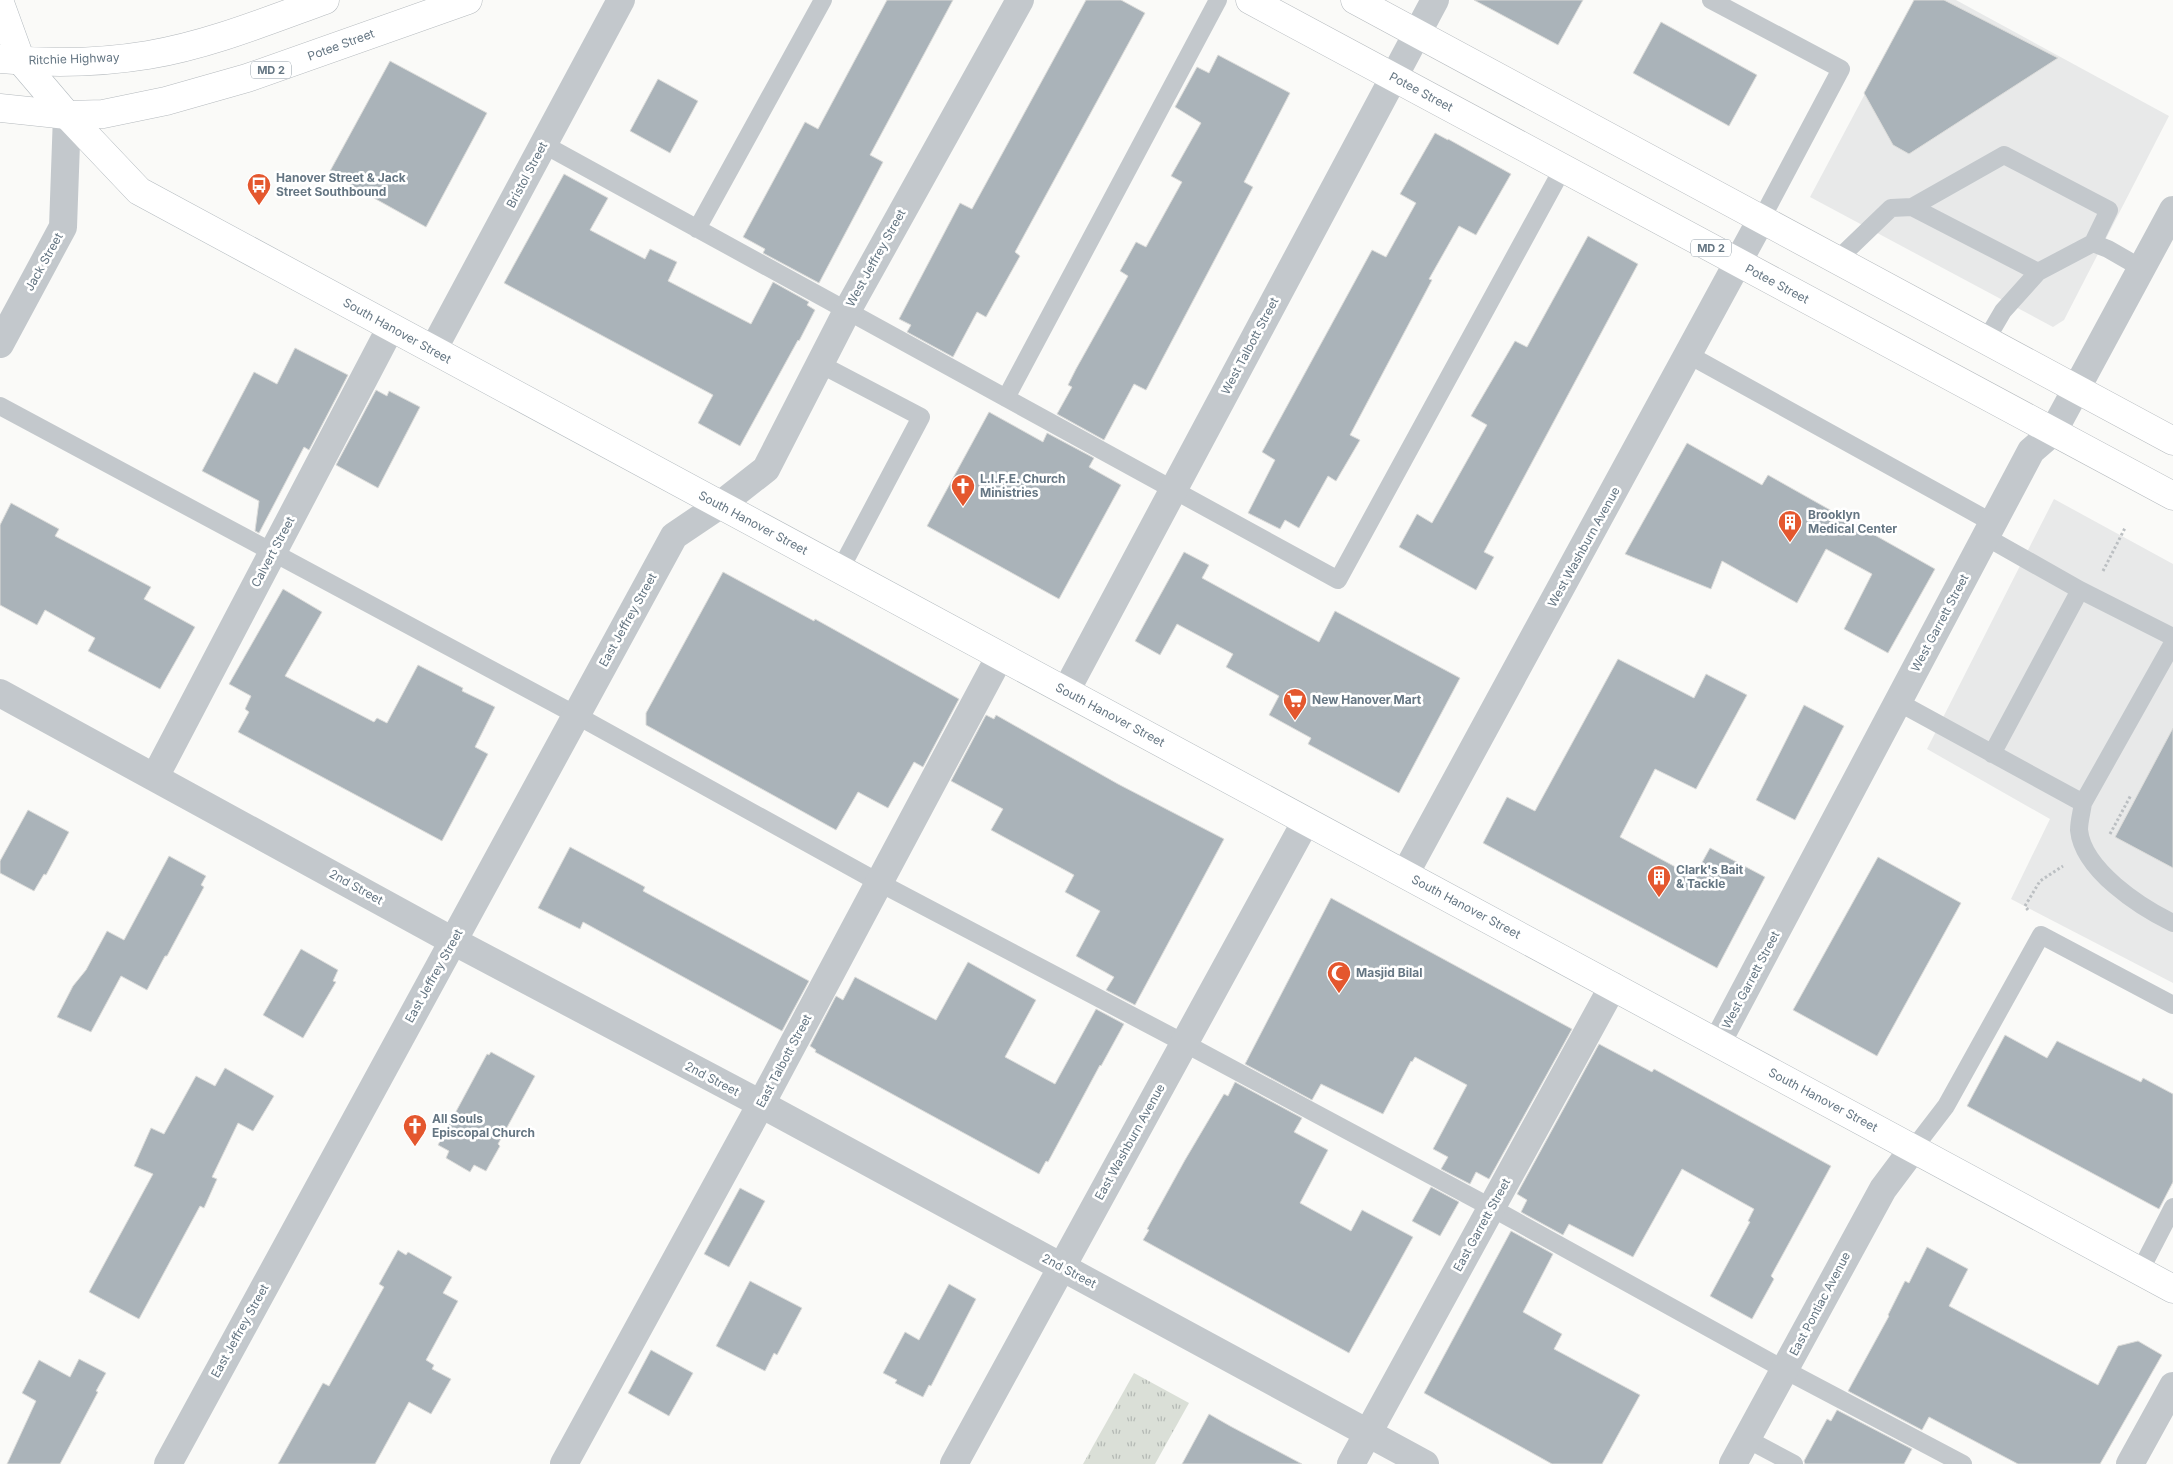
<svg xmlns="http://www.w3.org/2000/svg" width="2173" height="1464" font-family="Inter,sans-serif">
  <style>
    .built { fill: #e8e9e9 }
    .grass { fill: url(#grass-tufts) }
    .building { fill: #aab3b9; stroke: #dcdcda }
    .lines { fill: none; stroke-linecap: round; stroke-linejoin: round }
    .secondary-casing { stroke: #b3babf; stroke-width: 29 }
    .primary-casing { stroke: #b5babe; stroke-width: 29 }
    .path { stroke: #bbbfc2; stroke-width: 3; stroke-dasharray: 2.5 2.5; stroke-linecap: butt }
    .service { stroke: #c3c8cc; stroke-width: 18 }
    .minor { stroke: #c3c8cc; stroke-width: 28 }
    .secondary { stroke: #fff; stroke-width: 28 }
    .primary { stroke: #fff; stroke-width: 28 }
    .labels { text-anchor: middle; stroke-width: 5; stroke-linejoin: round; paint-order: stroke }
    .shield { fill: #fff; stroke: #939fa8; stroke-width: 1 }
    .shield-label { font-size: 11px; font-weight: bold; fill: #657683 }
    .street-label { font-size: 12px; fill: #657683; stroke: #fff }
    .poi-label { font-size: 12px; font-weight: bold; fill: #657683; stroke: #fff; text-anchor: start }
  </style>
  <defs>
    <pattern id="grass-tufts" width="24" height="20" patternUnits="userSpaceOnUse" patternTransform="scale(1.25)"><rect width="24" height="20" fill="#dadfd7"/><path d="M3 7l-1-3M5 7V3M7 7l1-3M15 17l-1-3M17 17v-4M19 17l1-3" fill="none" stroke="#b4b9b4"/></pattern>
  </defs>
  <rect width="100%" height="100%" fill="#fafaf8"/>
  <path class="built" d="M1915 0H1956L2169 116 2064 320 2053 327 1810 197Z
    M2054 499 2173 564V983L2011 899 2050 819 1927 749Z"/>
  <path class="grass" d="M1134 1373 1189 1403 1155 1464H1083Z"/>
  <path class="building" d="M887 0H953L870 155 883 162 819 283 763 253 765 249 743 237 805 122 818 129Z
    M1086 0H1121L1145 13 1015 252 1020 256 986 317 977 312 953 357 907 332 911 325 899 319 960 203 972 209Z
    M1474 0H1583L1558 45Z
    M1914 0H1944L2058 58 1909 154 1893 145 1864 93Z
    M1661 22 1757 75 1729 126 1633 73Z
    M1218 55 1290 93 1244 182 1253 187 1146 390 1134 384 1104 440 1057 414 1072 387 1068 385 1076 369 1128 276 1120 271 1136 242 1146 247 1182 182 1171 176 1201 123 1175 107 1197 67 1209 73Z
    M390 61 487 113 426 227 329 173Z
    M658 79 698 101 670 153 630 131Z
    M1435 133 1448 140V139L1511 174 1476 235 1459 226 1429 279 1432 280 1350 435 1360 440 1336 481 1328 476 1299 528 1285 520 1280 529 1248 513 1275 460 1262 452 1372 250 1386 257 1416 203 1400 194Z
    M564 174 608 198 590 230 645 259 650 249 677 262 668 281 751 324 773 282 809 302 807 305 815 310 799 341 798 340 740 446 698 423 713 395 504 283Z
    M1588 236 1638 264 1484 552 1494 557 1476 590 1399 547 1417 514 1432 523 1487 425 1471 416 1515 341 1527 347Z
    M295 348 348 375 309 450 304 447 259 533 255 531 259 501 202 471 254 372 277 384Z
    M376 390 387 396 389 391 420 407 378 488 336 465Z
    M989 412 1043 442 1047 433 1094 458 1089 467 1121 485 1059 599 927 526Z
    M1687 443 1762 485 1768 475 1935 569 1888 653 1844 629 1872 574 1826 549 1797 603 1722 561 1711 589 1625 554Z
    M11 503 59 529 55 536 151 587 144 599 195 627 160 689 88 651 95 638 45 610 37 625 0 605V525Z
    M1184 552 1209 565 1202 578 1319 642 1335 611 1460 678 1399 793 1308 744 1311 738 1269 715 1279 696 1226 667 1233 654 1177 624 1160 655 1135 641Z
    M723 572 814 621 815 619 959 699 923 767 914 762 888 808 858 792 836 830 646 725V713Z
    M283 589 322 612 285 676 374 722 377 718 387 723 418 665 463 688 462 691 495 707 475 747 488 754 442 841 238 732 249 712 245 709 251 696 229 684Z
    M1618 659 1694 698 1706 674 1747 695 1696 789 1655 769 1620 837 1694 877 1710 848 1765 877 1717 968 1483 843 1507 797 1535 811Z
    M1804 705 1844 726 1795 820 1756 800Z
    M986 715 994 719 996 715 1118 784 1224 839 1135 1005 1106 990 1114 977 1076 956 1100 911 1065 892 1074 875 991 830 1003 809 951 781Z
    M2173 728V868L2115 837Z
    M28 810 69 832 46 875 44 874 34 891 0 873V861Z
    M570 847 645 887 643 891 809 981 782 1031 583 922 580 929 538 908Z
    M169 856 206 876 201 885 204 887 167 956H165L147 990 121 976 91 1032 57 1017 73 986 86 970 107 931 124 940Z
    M1878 857 1961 903 1877 1056 1793 1010Z
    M1331 898 1572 1029 1489 1179 1476 1172 1470 1184 1441 1169 1448 1157 1433 1149 1467 1085 1415 1057 1412 1062 1411 1061 1383 1114 1321 1084 1312 1100 1245 1064Z
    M301 949 338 970 333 981 336 982 303 1038 263 1015Z
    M968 962 1036 1000 1005 1057 1055 1084 1096 1009 1124 1024 1101 1066 1100 1065 1048 1162 1046 1161 1039 1174 815 1052 816 1050 810 1046 836 996 843 1000 855 977 936 1020Z
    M2005 1035 2047 1058 2057 1041 2141 1082 2143 1078 2173 1094V1182L2159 1209 1967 1106Z
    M1599 1044 1652 1072 1654 1069 1831 1166 1771 1276 1774 1279 1752 1319 1710 1296 1750 1222 1748 1221 1754 1209 1682 1169 1633 1257 1569 1224 1563 1235 1521 1212 1527 1200 1517 1194Z
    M491 1052 535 1076 498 1144 500 1146 486 1171 474 1165 470 1172 446 1158 449 1151 438 1145 487 1054 489 1055Z
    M225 1068 274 1096 253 1131 238 1123 212 1177 217 1179 204 1208 200 1206 139 1319 89 1292 153 1174 134 1166 151 1128 164 1134 196 1076 215 1086Z
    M1235 1082 1302 1118 1294 1132 1328 1150 1300 1203 1351 1231 1362 1210 1413 1237 1349 1353 1143 1240 1149 1230 1147 1229 1185 1160 1224 1094 1228 1096Z
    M1431 1187 1459 1202 1440 1236 1412 1221Z
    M740 1188 765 1201 729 1267 704 1254Z
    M1511 1231 1553 1254 1523 1312 1562 1334 1554 1349 1640 1395 1602 1464H1552L1424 1393Z
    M1927 1247 1968 1269 1949 1306 2098 1385 2118 1346 2138 1341 2162 1355 2100 1464H2018L1929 1417 1922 1430 1848 1391 1889 1316 1888 1315 1905 1281 1909 1283Z
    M398 1250 406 1255 408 1252 452 1277 443 1293 458 1301 426 1360 434 1365 432 1369 451 1379 431 1414 409 1402 375 1464H278L323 1383 329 1386 384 1287 379 1284Z
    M750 1281 802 1308 777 1355 774 1353 765 1371 716 1346Z
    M949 1284 976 1299 931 1386 929 1385 923 1397 895 1383 897 1380 883 1373 905 1332 919 1340Z
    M651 1350 693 1373 669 1416 628 1393Z
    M79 1359 106 1373 96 1391 98 1392 60 1464H7L36 1401 22 1393 39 1360 70 1377Z
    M1837 1410 1912 1449 1904 1464H1805L1804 1461 1827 1419 1831 1421Z
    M1209 1414 1230 1426 1302 1464H1182Z"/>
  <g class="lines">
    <g class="secondary-casing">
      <path id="secondary" d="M0 3 21 61 67 115 139 191 2173 1289"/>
    </g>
    <g class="primary-casing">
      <path id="primary" d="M1250 0 2173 496
        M1355 0 2173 441
        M0 59C49 64 99 63 148 55 208 45 267 21 325 0
        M0 108 67 115 103 114 166 101 247 78 468 0"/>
    </g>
    <path class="path" d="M2103 571 2125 528
      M2110 834 2131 795
      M2028 910 2025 906 2040 881 2063 866"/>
    <path class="service" d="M1711 0 1841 69 1762 218
      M543 144 1338 580 1563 168
      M697 229 823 0
      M2093 243 2108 249 2141 268
      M1838 259 1891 208 1912 207
      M1986 340 2003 311 2038 272 2093 243 2109 210 2004 155 1912 207 2038 272
      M1689 355 1993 523
      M820 364 921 417 840 570
      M1006 398 1218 0
      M0 406 576 715 878 882 1184 1043 1492 1208 1785 1370 1963 1464
      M1986 537 2080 590 2173 637
      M1898 702 2083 803 2173 643
      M1992 754 2080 590
      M2083 803C2082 811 2079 821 2079 830 2083 870 2140 907 2173 923
      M1913 1149 1946 1106 2041 935 2173 1005
      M2140 1271 2173 1207
      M1747 1439 1794 1464"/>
    <path class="minor" d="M0 344 63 227 67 115
      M433 350 621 0
      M1066 691 1435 0
      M0 693 453 941 761 1104 1425 1464
      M155 777 391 327
      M1405 874 1762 218
      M1717 1043 2031 451 2053 432 2173 210
      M168 1464 674 536 720 505 766 469 847 311 1020 0
      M564 1464 761 1104 1000 656
      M954 1464 1306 821
      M1351 1464 1613 986
      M1733 1464 1883 1189 1913 1149
      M2130 1464 2173 1386"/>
    <use href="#secondary" class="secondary"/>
    <use href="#primary" class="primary"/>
  </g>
  <defs>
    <g id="bus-pin" transform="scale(1.25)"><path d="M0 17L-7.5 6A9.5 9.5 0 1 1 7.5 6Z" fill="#e4572e" stroke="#fff"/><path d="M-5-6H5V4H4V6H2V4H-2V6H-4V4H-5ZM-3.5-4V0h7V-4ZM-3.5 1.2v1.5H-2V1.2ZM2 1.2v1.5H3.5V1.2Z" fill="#fff"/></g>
    <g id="church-pin" transform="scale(1.25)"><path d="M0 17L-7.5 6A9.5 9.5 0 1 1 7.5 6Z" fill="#e4572e" stroke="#fff"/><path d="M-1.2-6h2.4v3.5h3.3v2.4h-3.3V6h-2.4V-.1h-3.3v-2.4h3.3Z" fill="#fff"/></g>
    <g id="building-pin" transform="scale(1.25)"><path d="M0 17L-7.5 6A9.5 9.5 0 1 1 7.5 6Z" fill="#e4572e" stroke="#fff"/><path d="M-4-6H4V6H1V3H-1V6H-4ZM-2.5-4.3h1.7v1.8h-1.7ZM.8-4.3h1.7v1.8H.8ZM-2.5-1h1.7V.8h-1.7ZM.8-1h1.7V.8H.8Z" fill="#fff"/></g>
    <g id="supermarket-pin" transform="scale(1.25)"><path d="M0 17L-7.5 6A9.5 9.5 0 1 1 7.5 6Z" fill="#e4572e" stroke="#fff"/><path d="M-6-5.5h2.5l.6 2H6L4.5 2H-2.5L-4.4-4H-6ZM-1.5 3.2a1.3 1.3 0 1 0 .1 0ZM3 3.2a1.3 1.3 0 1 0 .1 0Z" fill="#fff"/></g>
    <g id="mosque-pin" transform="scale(1.25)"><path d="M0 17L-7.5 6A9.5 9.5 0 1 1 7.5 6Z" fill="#e4572e" stroke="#fff"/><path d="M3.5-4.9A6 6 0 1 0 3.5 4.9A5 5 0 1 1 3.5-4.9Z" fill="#fff"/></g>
  </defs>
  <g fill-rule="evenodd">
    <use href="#bus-pin" x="259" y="185"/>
    <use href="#church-pin" x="963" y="486"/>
    <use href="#building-pin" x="1790" y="522"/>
    <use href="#supermarket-pin" x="1295" y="700"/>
    <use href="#building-pin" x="1659" y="877"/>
    <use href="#mosque-pin" x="1339" y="973"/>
    <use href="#church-pin" x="415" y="1126"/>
  </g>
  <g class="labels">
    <g class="shield">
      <rect x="251" y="61.5" width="40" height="17" rx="4"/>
      <rect x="1691" y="239.5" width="40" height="17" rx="4"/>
    </g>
    <g class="shield-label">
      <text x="271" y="74">MD 2</text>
      <text x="1711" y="252">MD 2</text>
    </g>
    <g class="street-label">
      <text transform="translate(341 45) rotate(-20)" y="4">Potee Street</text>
      <text transform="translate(74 59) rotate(-2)" y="4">Ritchie Highway</text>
      <text transform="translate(1421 92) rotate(28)" y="4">Potee Street</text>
      <text transform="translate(527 175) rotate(-62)" y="4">Bristol Street</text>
      <text transform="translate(876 258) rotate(-61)" y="4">West Jeffrey Street</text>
      <text transform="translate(44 262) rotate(-61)" y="4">Jack Street</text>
      <text transform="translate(1777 284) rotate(28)" y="4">Potee Street</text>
      <text transform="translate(397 331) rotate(29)" y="4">South Hanover Street</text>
      <text transform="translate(1250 346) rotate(-62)" y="4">West Talbott Street</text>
      <text transform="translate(753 523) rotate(28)" y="4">South Hanover Street</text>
      <text transform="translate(1584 547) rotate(-61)" y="4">West Washburn Avenue</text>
      <text transform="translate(273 552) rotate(-62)" y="4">Calvert Street</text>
      <text transform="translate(628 620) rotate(-61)" y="4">East Jeffrey Street</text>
      <text transform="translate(1940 623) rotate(-62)" y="4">West Garrett Street</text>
      <text transform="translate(1110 715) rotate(28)" y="4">South Hanover Street</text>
      <text transform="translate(356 887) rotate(29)" y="4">2nd Street</text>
      <text transform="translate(1466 907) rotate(28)" y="4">South Hanover Street</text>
      <text transform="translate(434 976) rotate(-61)" y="4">East Jeffrey Street</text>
      <text transform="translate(1751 980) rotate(-62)" y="4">West Garrett Street</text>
      <text transform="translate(784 1061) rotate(-62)" y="4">East Talbott Street</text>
      <text transform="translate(712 1079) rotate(28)" y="4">2nd Street</text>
      <text transform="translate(1823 1100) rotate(28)" y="4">South Hanover Street</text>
      <text transform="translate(1130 1142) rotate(-61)" y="4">East Washburn Avenue</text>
      <text transform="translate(1482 1225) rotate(-61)" y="4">East Garrett Street</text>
      <text transform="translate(1069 1271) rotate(28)" y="4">2nd Street</text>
      <text transform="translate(1820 1304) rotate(-62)" y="4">East Pontiac Avenue</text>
      <text transform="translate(240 1331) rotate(-61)" y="4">East Jeffrey Street</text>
    </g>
    <g class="poi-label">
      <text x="276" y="182">Hanover Street &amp; Jack<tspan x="276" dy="14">Street Southbound</tspan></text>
      <text x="980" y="483">L.I.F.E. Church<tspan x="980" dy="14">Ministries</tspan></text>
      <text x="1808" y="519">Brooklyn<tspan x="1808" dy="14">Medical Center</tspan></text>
      <text x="1312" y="704">New Hanover Mart</text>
      <text x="1676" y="874">Clark's Bait<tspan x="1676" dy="14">&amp; Tackle</tspan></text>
      <text x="1356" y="977">Masjid Bilal</text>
      <text x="432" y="1123">All Souls<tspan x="432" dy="14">Episcopal Church</tspan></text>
    </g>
  </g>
</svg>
